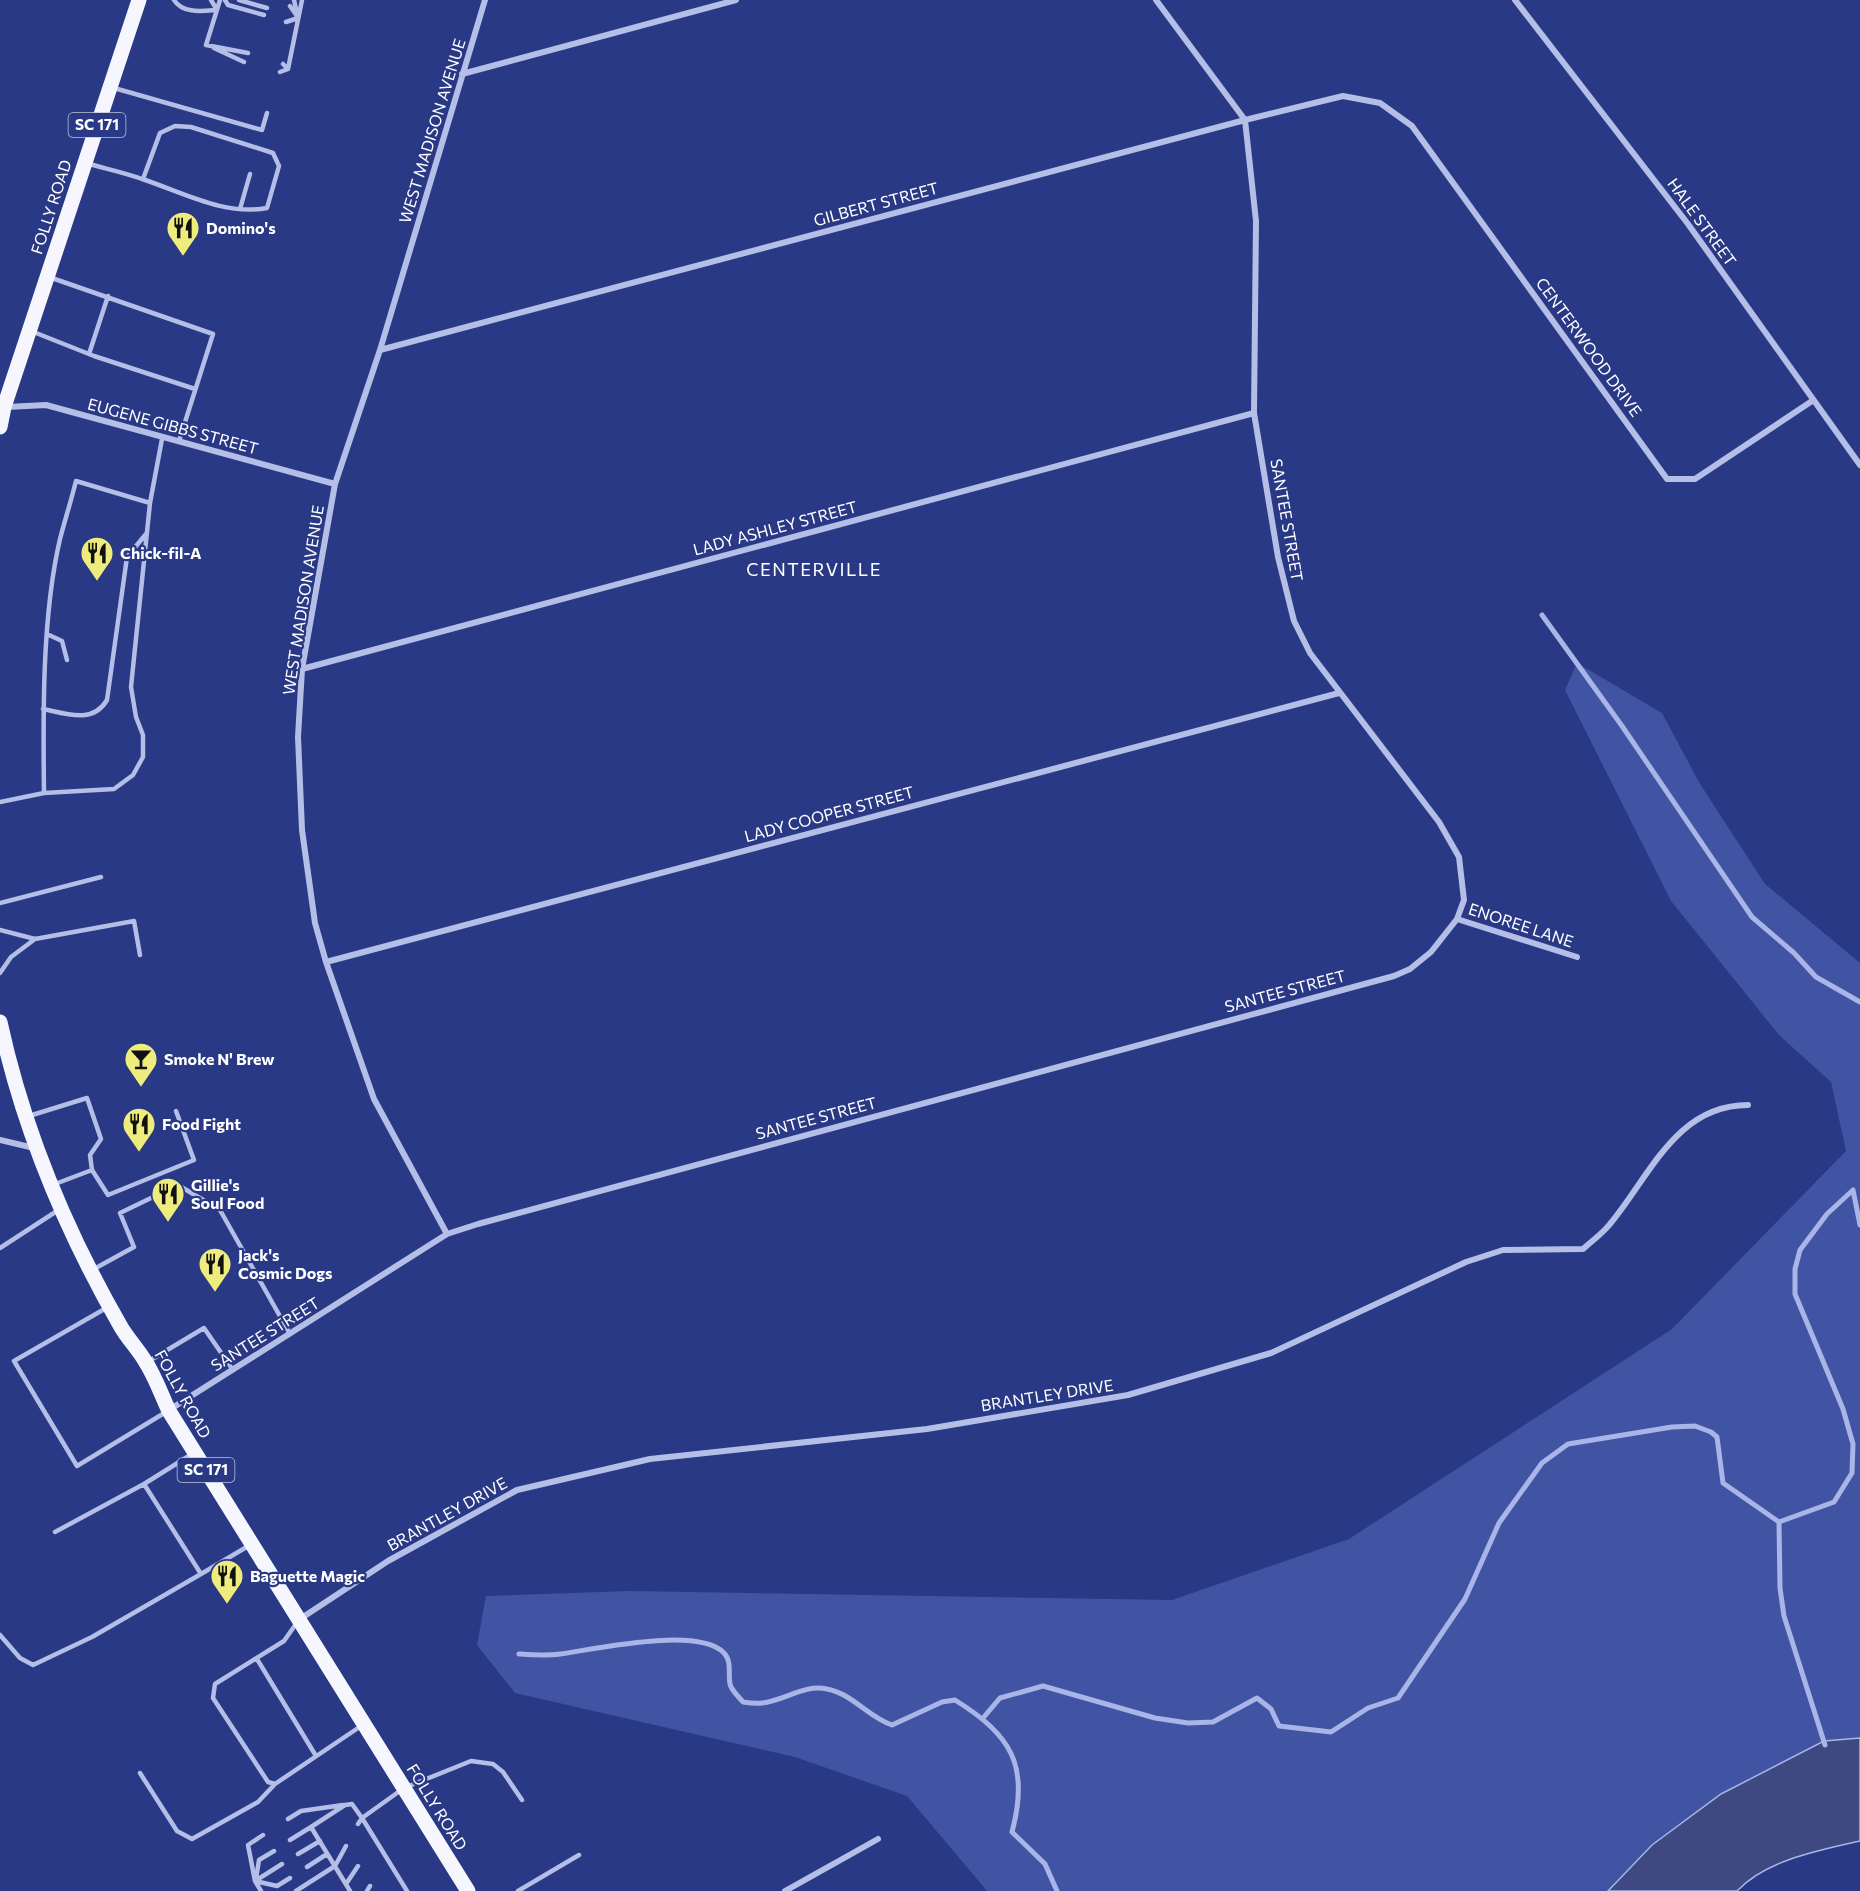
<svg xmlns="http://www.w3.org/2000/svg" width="1860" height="1891" font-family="Commissioner,sans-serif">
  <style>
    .green { fill: #4153a3 }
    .water { fill: #3e4981; stroke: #a9b5e7; stroke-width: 1.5 }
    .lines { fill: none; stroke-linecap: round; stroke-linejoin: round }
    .stream { stroke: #a9b5e7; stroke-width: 5 }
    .lane { stroke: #b4bee7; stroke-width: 4.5 }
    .street { stroke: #b4bee7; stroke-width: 6 }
    .primary { stroke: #f6f7fe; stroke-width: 15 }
    .labels { text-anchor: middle; stroke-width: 4.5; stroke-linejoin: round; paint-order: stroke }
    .shield { fill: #293985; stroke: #bfc4da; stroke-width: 1.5 }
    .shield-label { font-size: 15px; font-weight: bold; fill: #fff }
    .street-label { font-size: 16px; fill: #fff; stroke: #293985 }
    .poi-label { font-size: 16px; font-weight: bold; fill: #fff; stroke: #293985; text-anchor: start }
    .neighbourhood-label { font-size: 18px; letter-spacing: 1.5px; fill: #fff; stroke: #293985 }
  </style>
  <rect width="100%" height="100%" fill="#293985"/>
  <path class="green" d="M1577 663 1662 713 1700 784 1765 884 1860 963V1738L1824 1741 1721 1794 1652 1845 1608 1891H987L907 1796 795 1757 515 1693 477 1645 486 1596 629 1591 1172 1600 1349 1539 1672 1329 1846 1151 1831 1082 1779 1035 1671 901 1565 690Z"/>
  <path class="water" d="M1860 1738V1841C1820 1850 1766 1860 1737 1891H1608L1652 1845 1721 1794 1824 1741Z"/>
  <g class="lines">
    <path class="stream" d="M1542 615 1622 726 1752 917 1794 953 1816 977 1860 1002
      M1779 1522 1834 1502 1852 1473 1853 1444 1843 1409 1795 1294V1269L1800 1250 1827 1214 1853 1190 1860 1225
      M1779 1522 1780 1588 1784 1616 1825 1745
      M519 1654C533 1655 546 1656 560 1654 596 1649 698 1626 724 1653 732 1661 728 1674 730 1684 731 1690 739 1697 743 1702 749 1703 756 1704 762 1703 784 1701 804 1684 827 1689 853 1694 868 1717 892 1725L942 1702 955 1700C1011 1735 1030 1765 1012 1832L1045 1864 1057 1891
      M983 1718 1000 1698 1043 1686 1155 1718 1188 1723 1213 1722 1257 1698 1271 1709 1279 1726 1331 1732 1368 1708 1398 1698 1465 1599 1499 1523 1542 1463 1568 1444 1672 1427 1695 1426 1711 1432 1717 1437 1723 1483 1779 1522"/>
    <path class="lane" d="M174 0C183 14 202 11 217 10L211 0
      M220 0 206 45 248 53
      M225 0 228 5 264 15
      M239 0 267 8
      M290 6 297 16
      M286 22 298 18 294 0
      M214 48 244 62
      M283 64 288 69 302 0
      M280 72 288 69
      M114 88 262 130 267 113
      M89 164C107 169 125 173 142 179 182 192 224 216 267 208L279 166 273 153 191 127 175 126 160 133 143 179
      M240 209 250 174
      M49 277 213 334 179 441
      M31 331 94 356 195 389
      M89 354 108 296
      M49 635 62 641 67 660
      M43 709C67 714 93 724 107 700L127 557 146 534
      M44 793C43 714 42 616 60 539 65 520 71 501 76 481L150 503
      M0 802 44 793 114 789 133 775 143 757V735L136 717 131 687 150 503 162 439
      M0 903 101 877
      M0 930 35 939 134 921 140 955
      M0 973 11 957 35 939
      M29 1116 87 1098 101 1139 90 1155 92 1170 108 1195 194 1160 176 1111
      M55 1184 92 1170
      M0 1248 60 1209
      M94 1269 134 1247 120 1213 178 1185 220 1210 290 1334
      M108 1307 14 1361 77 1466 166 1412
      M149 1361 204 1328 233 1370
      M192 1454 144 1484 201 1574 250 1545
      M55 1532 144 1484
      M298 1621 284 1641 215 1684 213 1698 268 1782 275 1784 361 1726
      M0 1635 20 1658 33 1665 92 1637 201 1574
      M257 1659 316 1756
      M140 1773 177 1831 192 1839 258 1802 275 1784
      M288 1819 301 1811 343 1805
      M290 1840 311 1827
      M298 1854 320 1841
      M307 1867 327 1854
      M256 1879 259 1860 274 1851
      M255 1881 248 1845 263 1835
      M255 1881 277 1886 290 1878
      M346 1884 358 1866
      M261 1891 255 1881 282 1864
      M296 1891 335 1866 346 1846
      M350 1891 311 1827 345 1805 352 1804 362 1818 358 1824
      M367 1891 370 1886
      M407 1891 362 1818 404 1788 471 1761 493 1764 503 1772 522 1800
      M518 1891 579 1855"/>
    <path class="street" d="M1515 0 1688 224 1860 465
      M462 74 736 0
      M380 350 1245 120 1343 96 1380 103 1412 126 1667 479H1695L1812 401
      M7 407 46 405 335 484
      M302 669 1254 413
      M1457 919 1577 957
      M326 962 1339 693
      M0 1140 34 1148
      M447 1234 374 1099 326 962 315 923 302 830 298 737 302 669 335 484 380 350 485 0
      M169 1410 447 1234 478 1224 1394 976 1410 969 1431 952 1457 919 1464 900 1459 857 1439 822 1310 653 1294 621 1278 557 1254 413 1256 221 1245 120 1156 0
      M300 1619 388 1561 517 1490 650 1459 927 1429 1128 1395 1271 1353 1466 1262 1503 1250 1583 1249C1592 1241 1603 1233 1610 1224 1650 1176 1676 1105 1748 1105
      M785 1891 878 1839"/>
    <path class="primary" d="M0 427 4 407 139 0
      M0 1022C23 1128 67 1233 121 1327 128 1339 138 1349 145 1361 155 1376 161 1394 169 1411L468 1891"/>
  </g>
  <defs>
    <g id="restaurant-pin" transform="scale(1.725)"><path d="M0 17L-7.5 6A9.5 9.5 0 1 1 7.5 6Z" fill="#eeec7c" stroke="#293985"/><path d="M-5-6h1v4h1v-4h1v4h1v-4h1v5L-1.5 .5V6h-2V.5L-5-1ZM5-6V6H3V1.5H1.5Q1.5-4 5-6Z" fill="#111"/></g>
    <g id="bar-pin" transform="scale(1.725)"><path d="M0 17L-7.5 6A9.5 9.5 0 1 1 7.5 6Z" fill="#eeec7c" stroke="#293985"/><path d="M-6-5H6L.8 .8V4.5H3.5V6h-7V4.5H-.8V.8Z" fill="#111"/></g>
  </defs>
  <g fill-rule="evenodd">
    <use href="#restaurant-pin" x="183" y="228"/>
    <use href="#restaurant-pin" x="97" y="553"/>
    <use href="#bar-pin" x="141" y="1059"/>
    <use href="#restaurant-pin" x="139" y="1124"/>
    <use href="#restaurant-pin" x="168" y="1194"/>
    <use href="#restaurant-pin" x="215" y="1264"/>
    <use href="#restaurant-pin" x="227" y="1576"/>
  </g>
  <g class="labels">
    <g class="shield">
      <rect x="68.5" y="113" width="57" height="24" rx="4.5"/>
      <rect x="177.5" y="1458" width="57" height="24" rx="4.5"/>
    </g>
    <g class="shield-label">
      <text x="97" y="130">SC 171</text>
      <text x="206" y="1475">SC 171</text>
    </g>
    <g class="street-label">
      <text transform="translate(432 131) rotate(-73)" y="6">WEST MADISON AVENUE</text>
      <text transform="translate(876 204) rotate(-15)" y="6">GILBERT STREET</text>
      <text transform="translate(51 207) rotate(-72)" y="6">FOLLY ROAD</text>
      <text transform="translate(1702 222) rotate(54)" y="6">HALE STREET</text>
      <text transform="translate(1589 347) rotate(54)" y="6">CENTERWOOD DRIVE</text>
      <text transform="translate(173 426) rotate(15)" y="6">EUGENE GIBBS STREET</text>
      <text transform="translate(1287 520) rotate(80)" y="6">SANTEE STREET</text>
      <text transform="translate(775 528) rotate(-15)" y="6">LADY ASHLEY STREET</text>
      <text transform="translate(303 600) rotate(-81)" y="6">WEST MADISON AVENUE</text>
      <text transform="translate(829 814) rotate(-15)" y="6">LADY COOPER STREET</text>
      <text transform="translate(1521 925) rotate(18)" y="6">ENOREE LANE</text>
      <text transform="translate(1285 991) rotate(-15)" y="6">SANTEE STREET</text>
      <text transform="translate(816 1118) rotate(-15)" y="6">SANTEE STREET</text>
      <text transform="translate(265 1334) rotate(-32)" y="6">SANTEE STREET</text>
      <text transform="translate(183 1394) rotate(61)" y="6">FOLLY ROAD</text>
      <text transform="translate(1047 1395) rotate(-9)" y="6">BRANTLEY DRIVE</text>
      <text transform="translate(447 1514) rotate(-29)" y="6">BRANTLEY DRIVE</text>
      <text transform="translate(437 1807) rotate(58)" y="6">FOLLY ROAD</text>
    </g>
    <g class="poi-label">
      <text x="206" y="234">Domino's</text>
      <text x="120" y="559">Chick-fil-A</text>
      <text x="164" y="1065">Smoke N' Brew</text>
      <text x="162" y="1130">Food Fight</text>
      <text x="191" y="1191">Gillie's<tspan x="191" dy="18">Soul Food</tspan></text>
      <text x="238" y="1261">Jack's<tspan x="238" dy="18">Cosmic Dogs</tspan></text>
      <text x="250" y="1582">Baguette Magic</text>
    </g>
    <g class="neighbourhood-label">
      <text x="814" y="576">CENTERVILLE</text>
    </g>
  </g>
</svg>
